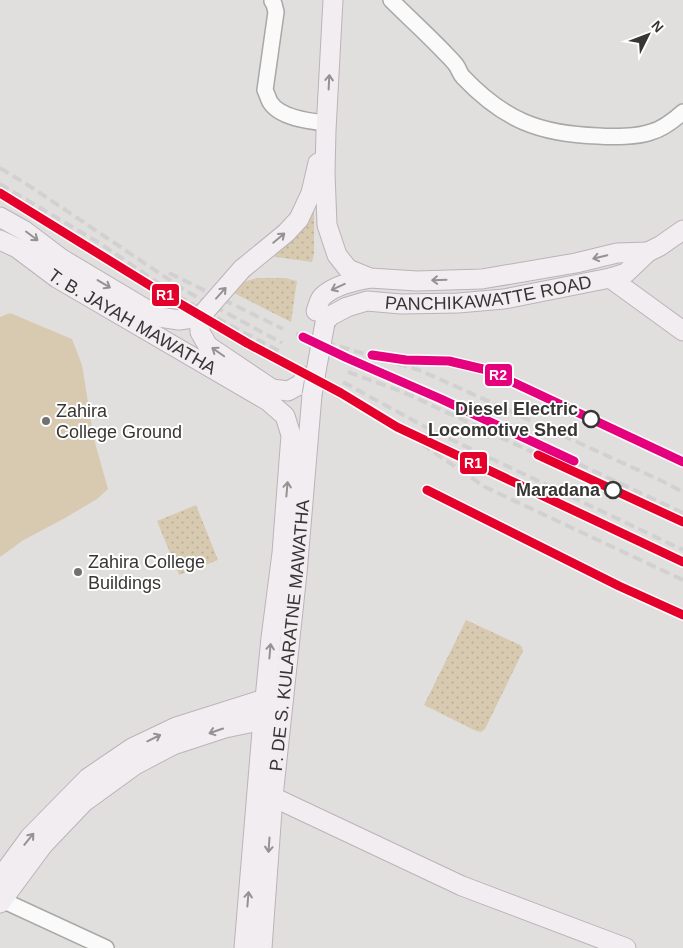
<svg xmlns="http://www.w3.org/2000/svg" width="683" height="948" font-family="Helvetica,sans-serif">
  <style>
    .grass { fill: url(#grass-dots) }
    .garden { fill: #d8cab0 }
    .lines { fill: none; stroke-linecap: round; stroke-linejoin: round }
    .minor-casing { stroke: #a9a8a6; stroke-width: 18 }
    .major-casing { stroke: #bbb2ba; stroke-width: 21 }
    .minor { stroke: #fafafa; stroke-width: 15 }
    .major { stroke: #f2edf1; stroke-width: 19 }
    .rail { stroke: #d2d1d1; stroke-width: 4; stroke-dasharray: 10 5; stroke-linecap: butt }
    .major-bridge-casing { stroke: #bbb2ba; stroke-width: 21; stroke-linecap: butt }
    .major-bridge { stroke: #f2edf1; stroke-width: 19 }
    .rail-1-casing { stroke: #fff; stroke-width: 12 }
    .rail-2-casing { stroke: #fff; stroke-width: 12 }
    .rail-1 { stroke: #e4002b; stroke-width: 9 }
    .rail-2 { stroke: #e5007d; stroke-width: 9 }
    .oneway { stroke: #949292 }
    .stop-dot { fill: #fff; stroke: #373634; stroke-width: 2.5 }
    .poi-dot { fill: #72716f; stroke: #fff; stroke-width: 2 }
    .labels { text-anchor: middle; stroke-width: 4; stroke-linejoin: round; paint-order: stroke }
    .street-label { font-size: 18px; fill: #373634; stroke: #fff }
    .stop-label { font-size: 18px; font-weight: bold; fill: #373634; stroke: #fff; text-anchor: end }
    .poi-label { font-size: 18px; fill: #373634; stroke: #fff; text-anchor: start }
    .line-badge { stroke: #fff; stroke-width: 2 }
    .badge-label { font-size: 14px; text-anchor: middle; font-weight: bold; fill: #fff }
  </style>
  <defs>
    <pattern id="grass-dots" width="8" height="8" patternUnits="userSpaceOnUse" patternTransform="scale(1.25)"><rect width="8" height="8" fill="#d8cab0"/><path d="M2 2h.1M6 6h.1" fill="none" stroke="#baae98" stroke-width="1.8" stroke-linecap="round"/></pattern>
  </defs>
  <rect width="100%" height="100%" fill="#e1dfdd"/>
  <path class="grass" d="M314 202V254L312 262 269 256Z
    M257 278H285L297 281 291 322 232 292 243 282Z
    M196 505 218 560 179 575 157 521Z
    M466 620 520 645 522 647 523 651 485 729 481 732 476 731 424 705Z"/>
  <path class="garden" d="M10 313 72 339 82 365 94 439 108 489 97 499 65 518 22 541 0 557V317Z"/>
  <g class="lines">
    <g class="minor-casing">
      <path id="minor" d="M391 0C409 18 428 35 445 53 449 57 453 61 456 65 459 69 460 74 463 77 504 120 539 134 598 136 612 137 638 137 651 132 663 129 674 120 683 112
        M272 1 274 4 276 12 265 90C267 94 268 98 270 102 280 118 309 121 326 123
        M2 900 106 948"/>
    </g>
    <g class="major-casing">
      <g id="major">
        <path d="M333 0 326 130 325 173 327 225 337 255 348 269 370 278 417 281 482 279 576 263 617 253 648 252"/>
        <path d="M0 217 25 231 62 259 159 317 179 320 200 317V332L208 346 272 389 288 391 301 384 305 377"/>
        <path id="s1" d="M0 240 17 248 57 278 268 401 285 416 291 435 282 553 271 638 263 719 244 948"/>
        <path d="M242 269 286 233 299 219 311 193 318 163"/>
        <path d="M610 278 683 331"/>
        <path d="M316 311C318 307 319 300 322 297 334 285 355 281 370 278"/>
        <path id="s2" d="M325 323 330 316 347 307 367 301 401 304 458 303 504 299 610 278 626 273 648 252 660 246 683 230"/>
        <path d="M273 797 462 886 626 948"/>
        <path d="M0 878 30 837 88 778 132 748 176 727 265 699 275 698"/>
        <path d="M0 903 43 845 84 802 135 765 173 745 225 728 273 718"/>
        <path id="s3" d="M262 948 273 797 297 573 312 395"/>
      </g>
    </g>
    <use href="#minor" class="minor"/>
    <use href="#major" class="major"/>
    <path class="rail" d="M0 168 31 187 186 291 282 343
      M0 184 101 244 176 295 237 329 281 352
      M0 193 160 292
      M169 273 283 329
      M296 334H299
      M311 338 419 370 455 386 662 481 683 492
      M347 358 441 399 683 513
      M398 359 449 361 487 370 683 462
      M348 372 403 392 683 522
      M343 382 427 428 683 550
      M397 427 485 487 683 580
      M427 490 619 586 683 615"/>
    <g class="major-bridge-casing">
      <path id="major-bridge" d="M200 317 242 269
        M312 395 317 366 325 323"/>
    </g>
    <use href="#major-bridge" class="major-bridge"/>
    <g class="rail-1-casing">
      <path id="rail-1" d="M0 193 167 296 247 343 341 393 397 427 683 562
        M538 455 683 522
        M427 490 619 586 683 615"/>
    </g>
    <g class="rail-2-casing">
      <path id="rail-2" d="M303 337 347 358 441 399 574 461
        M372 355 406 360 449 361 487 370 683 462"/>
    </g>
    <use href="#rail-1" class="rail-1"/>
    <use href="#rail-2" class="rail-2"/>
  </g>
  <defs><path id="oneway-shaft" d="M-6 0H5M1.5-3L5.5 0L1.5 3" fill="none" stroke-width="1.6" stroke-linecap="round" stroke-linejoin="round" transform="scale(1.25)"/></defs>
  <g class="oneway">
    <use href="#oneway-shaft" transform="translate(329 82) rotate(-87)"/>
    <use href="#oneway-shaft" transform="translate(32 236) rotate(37)"/>
    <use href="#oneway-shaft" transform="translate(279 238) rotate(-40)"/>
    <use href="#oneway-shaft" transform="translate(600 257) rotate(166)"/>
    <use href="#oneway-shaft" transform="translate(439 280) rotate(178)"/>
    <use href="#oneway-shaft" transform="translate(104 284) rotate(31)"/>
    <use href="#oneway-shaft" transform="translate(338 287) rotate(155)"/>
    <use href="#oneway-shaft" transform="translate(221 293) rotate(-48)"/>
    <use href="#oneway-shaft" transform="translate(218 352) rotate(-145)"/>
    <use href="#oneway-shaft" transform="translate(287 489) rotate(-85)"/>
    <use href="#oneway-shaft" transform="translate(270 651) rotate(-85)"/>
    <use href="#oneway-shaft" transform="translate(216 731) rotate(161)"/>
    <use href="#oneway-shaft" transform="translate(154 738) rotate(-26)"/>
    <use href="#oneway-shaft" transform="translate(29 839) rotate(-51)"/>
    <use href="#oneway-shaft" transform="translate(269 845) rotate(94)"/>
    <use href="#oneway-shaft" transform="translate(248 899) rotate(-85)"/>
  </g>
  <g class="stop-dot">
    <circle cx="591" cy="419" r="8"/>
    <circle cx="613" cy="490" r="8"/>
  </g>
  <g class="poi-dot">
    <circle cx="46" cy="421" r="5"/>
    <circle cx="78" cy="572" r="5"/>
  </g>
  <g class="labels">
    <g class="street-label">
      <text dy="6" stroke="none"><textPath href="#s2" startOffset="171">PANCHIKAWATTE ROAD</textPath></text>
      <text dy="6" stroke="none"><textPath href="#s1" startOffset="156">T. B. JAYAH MAWATHA</textPath></text>
      <text dy="6" stroke="none"><textPath href="#s3" startOffset="314">P. DE S. KULARATNE MAWATHA</textPath></text>
    </g>
    <g class="stop-label">
      <text x="578" y="415">Diesel Electric<tspan x="578" dy="21">Locomotive Shed</tspan></text>
      <text x="600" y="496">Maradana</text>
    </g>
    <g class="poi-label">
      <text x="56" y="417">Zahira<tspan x="56" dy="21">College Ground</tspan></text>
      <text x="88" y="568">Zahira College<tspan x="88" dy="21">Buildings</tspan></text>
    </g>
  </g>
  <g class="line-badge">
    <rect x="151" y="283" width="29" height="24" rx="5" fill="#e4002b"/>
    <rect x="484" y="363" width="29" height="24" rx="5" fill="#e5007d"/>
    <rect x="459" y="451" width="29" height="24" rx="5" fill="#e4002b"/>
  </g>
  <g class="badge-label">
    <text x="165" y="300">R1</text>
    <text x="498" y="380">R2</text>
    <text x="473" y="468">R1</text>
  </g>
  <g transform="translate(648 35) rotate(48)" stroke="#ffffff" stroke-width="4" paint-order="stroke">
  <path d="M0-4L9 19L0 12L-9 19Z" fill="#373634"/>
  <text y="-8" font-size="14" font-weight="bold" text-anchor="middle" fill="#373634">N</text>
  </g>
</svg>
